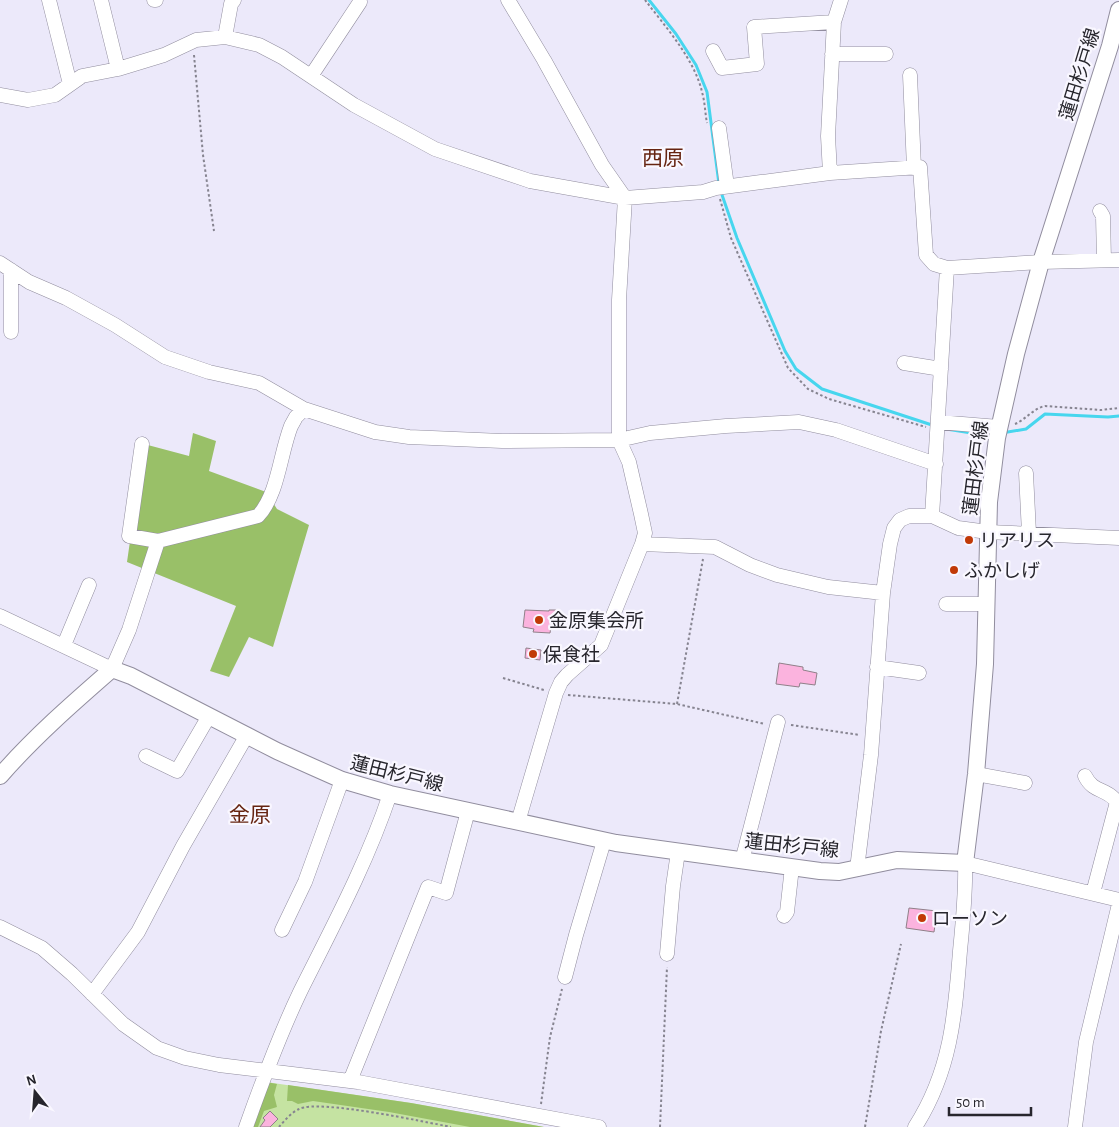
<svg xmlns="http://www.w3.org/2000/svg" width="1119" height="1127" font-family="'Alegreya Sans','Noto Sans JP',sans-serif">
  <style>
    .green { fill: #c5e3a2 }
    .forest { fill: #99c068 }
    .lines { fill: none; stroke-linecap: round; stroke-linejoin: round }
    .stream { stroke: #47d6ee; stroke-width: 3 }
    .building { fill: #fbb3de; stroke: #908089 }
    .minor-casing { stroke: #918d9e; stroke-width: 15 }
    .major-casing { stroke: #918d9e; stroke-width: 18 }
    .path { stroke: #868490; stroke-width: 2; stroke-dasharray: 2.5 2.5; stroke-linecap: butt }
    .minor { stroke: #fff; stroke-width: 14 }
    .major { stroke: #fff; stroke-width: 16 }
    .poi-dot { fill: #c13907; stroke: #f9f7ff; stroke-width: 2 }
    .labels { text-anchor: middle; stroke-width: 4.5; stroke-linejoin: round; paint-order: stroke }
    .street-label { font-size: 19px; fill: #27262d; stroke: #f9f7ff }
    .poi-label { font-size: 19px; fill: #27262d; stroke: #f9f7ff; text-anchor: start }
    .quarter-label { font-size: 21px; fill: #662411; stroke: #f9f7ff }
  </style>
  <rect width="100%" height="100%" fill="#ece9fa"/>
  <path class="green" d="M266 1082 411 1103 544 1127H249Z"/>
  <path class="forest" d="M193 433 216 441 209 471 266 492 277 509 309 525 273 647 249 637 229 677 210 671 236 606 127 562 144 444 189 456Z
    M266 1082 277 1084 274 1095 277 1107 264 1111 258 1127H249Z
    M288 1085 411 1103 544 1127H470L389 1112 313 1101 298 1104 292 1101H287Z"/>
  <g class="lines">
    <path class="stream" d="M649 0 676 34 696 65 707 92 719 184
      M721 192 737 238 785 351 796 369 822 389 935 426
      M940 428 984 435 993 434
      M1002 433 1026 429 1045 414 1108 417 1119 416"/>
  </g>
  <path class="building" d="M525 610 549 611V610H558L556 628 551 627 550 633 533 632 534 629 523 627Z
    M526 648 541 650 540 660 525 658Z
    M779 663 803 667V670L817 673 815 685 800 683 799 687 776 684Z
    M909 908 937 911 934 932 906 928Z
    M270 1111 278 1119 270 1127H260L265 1120 263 1118Z"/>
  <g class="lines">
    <g class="minor-casing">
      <path id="minor" d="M49 0 70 84
        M101 0 118 69
        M154 0H156
        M508 0 544 60 602 165 625 198 619 300V440L629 462 641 514 645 533 642 544 715 547 750 565 777 575 828 587 883 593
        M225 37 231 4 234 0
        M713 51 722 68 757 64 754 27 834 22
        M832 54H886
        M910 75 914 168
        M311 76 360 2
        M0 95 28 100 55 95 82 76 118 69 164 55 196 40 225 37 259 45 282 57 354 105 435 149 530 181 625 198 703 192 716 188 830 173 920 167 926 255 934 264 947 268 1041 262 1119 260
        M719 128 727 186
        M830 173 828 136 834 22 841 0
        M1100 211 1103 216 1104 260
        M0 263 29 282 66 298 115 325 165 357 209 372 259 383 304 409 375 432 409 437 502 441 619 440 650 433 726 426 799 422 836 430 936 464
        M947 268 932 516 958 528 988 532 1119 538
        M11 270V332
        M904 363 941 369
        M938 422 999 427
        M142 444 129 536 158 541
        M1026 473 1029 533
        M946 604H986
        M0 616 112 669 129 630 158 541 258 516C278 495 280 454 291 426L296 417 304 409
        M64 645 89 585
        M877 667 919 673
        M146 756 177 771 209 716
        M976 774 1025 783
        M1085 776C1094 794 1106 787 1117 802L1093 893
        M518 822 556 693 561 682 567 675 601 645 642 544
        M742 861 778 722
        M857 869 871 755 883 593 890 544 894 528 900 520 909 516H932
        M784 916 787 912 792 867
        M0 927 42 948 72 974 123 1024 157 1048 185 1058 219 1065 358 1082 599 1127
        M282 930 305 882 342 780
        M667 954 673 886 678 852
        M565 977 576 935 604 841
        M92 994 138 932 183 846 247 735
        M350 1081 428 887 446 893 468 811
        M246 1127C262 1082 279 1036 300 992 332 928 367 863 390 794
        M915 1127C951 1071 955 1015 960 951 963 921 966 892 965 863L1119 900
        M1075 1127 1086 1042 1119 904"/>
    </g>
    <g class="major-casing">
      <path id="major" d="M0 776C34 737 73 703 112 669L131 676 277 751 315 768 342 780 390 794 616 843 820 871 839 872 897 860 965 863 976 774 985 664 989 502 997 438 1016 354 1041 262 1110 46 1119 10"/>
    </g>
    <path class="path" d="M645 0C665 26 695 60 702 92 705 102 705 113 707 123
      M194 55 203 155 214 231
      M720 199 731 238 788 368 808 389 829 399 926 427
      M1015 424C1025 420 1034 408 1045 406L1101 410 1119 408
      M503 678 544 690
      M568 695 677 704 765 724
      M677 704 703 559
      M791 725 860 735
      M541 1104 550 1037 562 989
      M279 1127C284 1121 292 1112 299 1109 319 1099 425 1122 451 1127
      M660 1127 667 967
      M865 1127 881 1031 901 944"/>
    <use href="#minor" class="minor"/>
    <use href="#major" class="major"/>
  </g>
  <g class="poi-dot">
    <circle cx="969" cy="540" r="5"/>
    <circle cx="954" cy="570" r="5"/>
    <circle cx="539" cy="620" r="5"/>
    <circle cx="533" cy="654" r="5"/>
    <circle cx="922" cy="918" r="5"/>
  </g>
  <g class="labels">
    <g class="street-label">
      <text transform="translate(1079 74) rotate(-73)" y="7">蓮田杉戸線</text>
      <text transform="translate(975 468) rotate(-83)" y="7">蓮田杉戸線</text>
      <text transform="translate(397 773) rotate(14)" y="7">蓮田杉戸線</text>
      <text transform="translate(792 845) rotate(6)" y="7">蓮田杉戸線</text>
    </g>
    <g class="poi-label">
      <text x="979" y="547">リアリス</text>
      <text x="964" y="577">ふかしげ</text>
      <text x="549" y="627">金原集会所</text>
      <text x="543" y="661">保食社</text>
      <text x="932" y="925">ローソン</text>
    </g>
    <g class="quarter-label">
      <text x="663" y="165">西原</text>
      <text x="250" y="822">金原</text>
    </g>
  </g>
  <g transform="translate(35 1092) rotate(343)" stroke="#f9f7ff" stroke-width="4" paint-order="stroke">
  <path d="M0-4L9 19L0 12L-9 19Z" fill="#27262d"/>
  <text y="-8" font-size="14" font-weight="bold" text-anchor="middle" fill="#27262d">N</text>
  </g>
  <path d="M949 1107v8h82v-8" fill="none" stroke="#27262d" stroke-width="2.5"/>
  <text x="956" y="1107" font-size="15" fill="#27262d" stroke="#f9f7ff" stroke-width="4" paint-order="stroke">50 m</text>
</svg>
